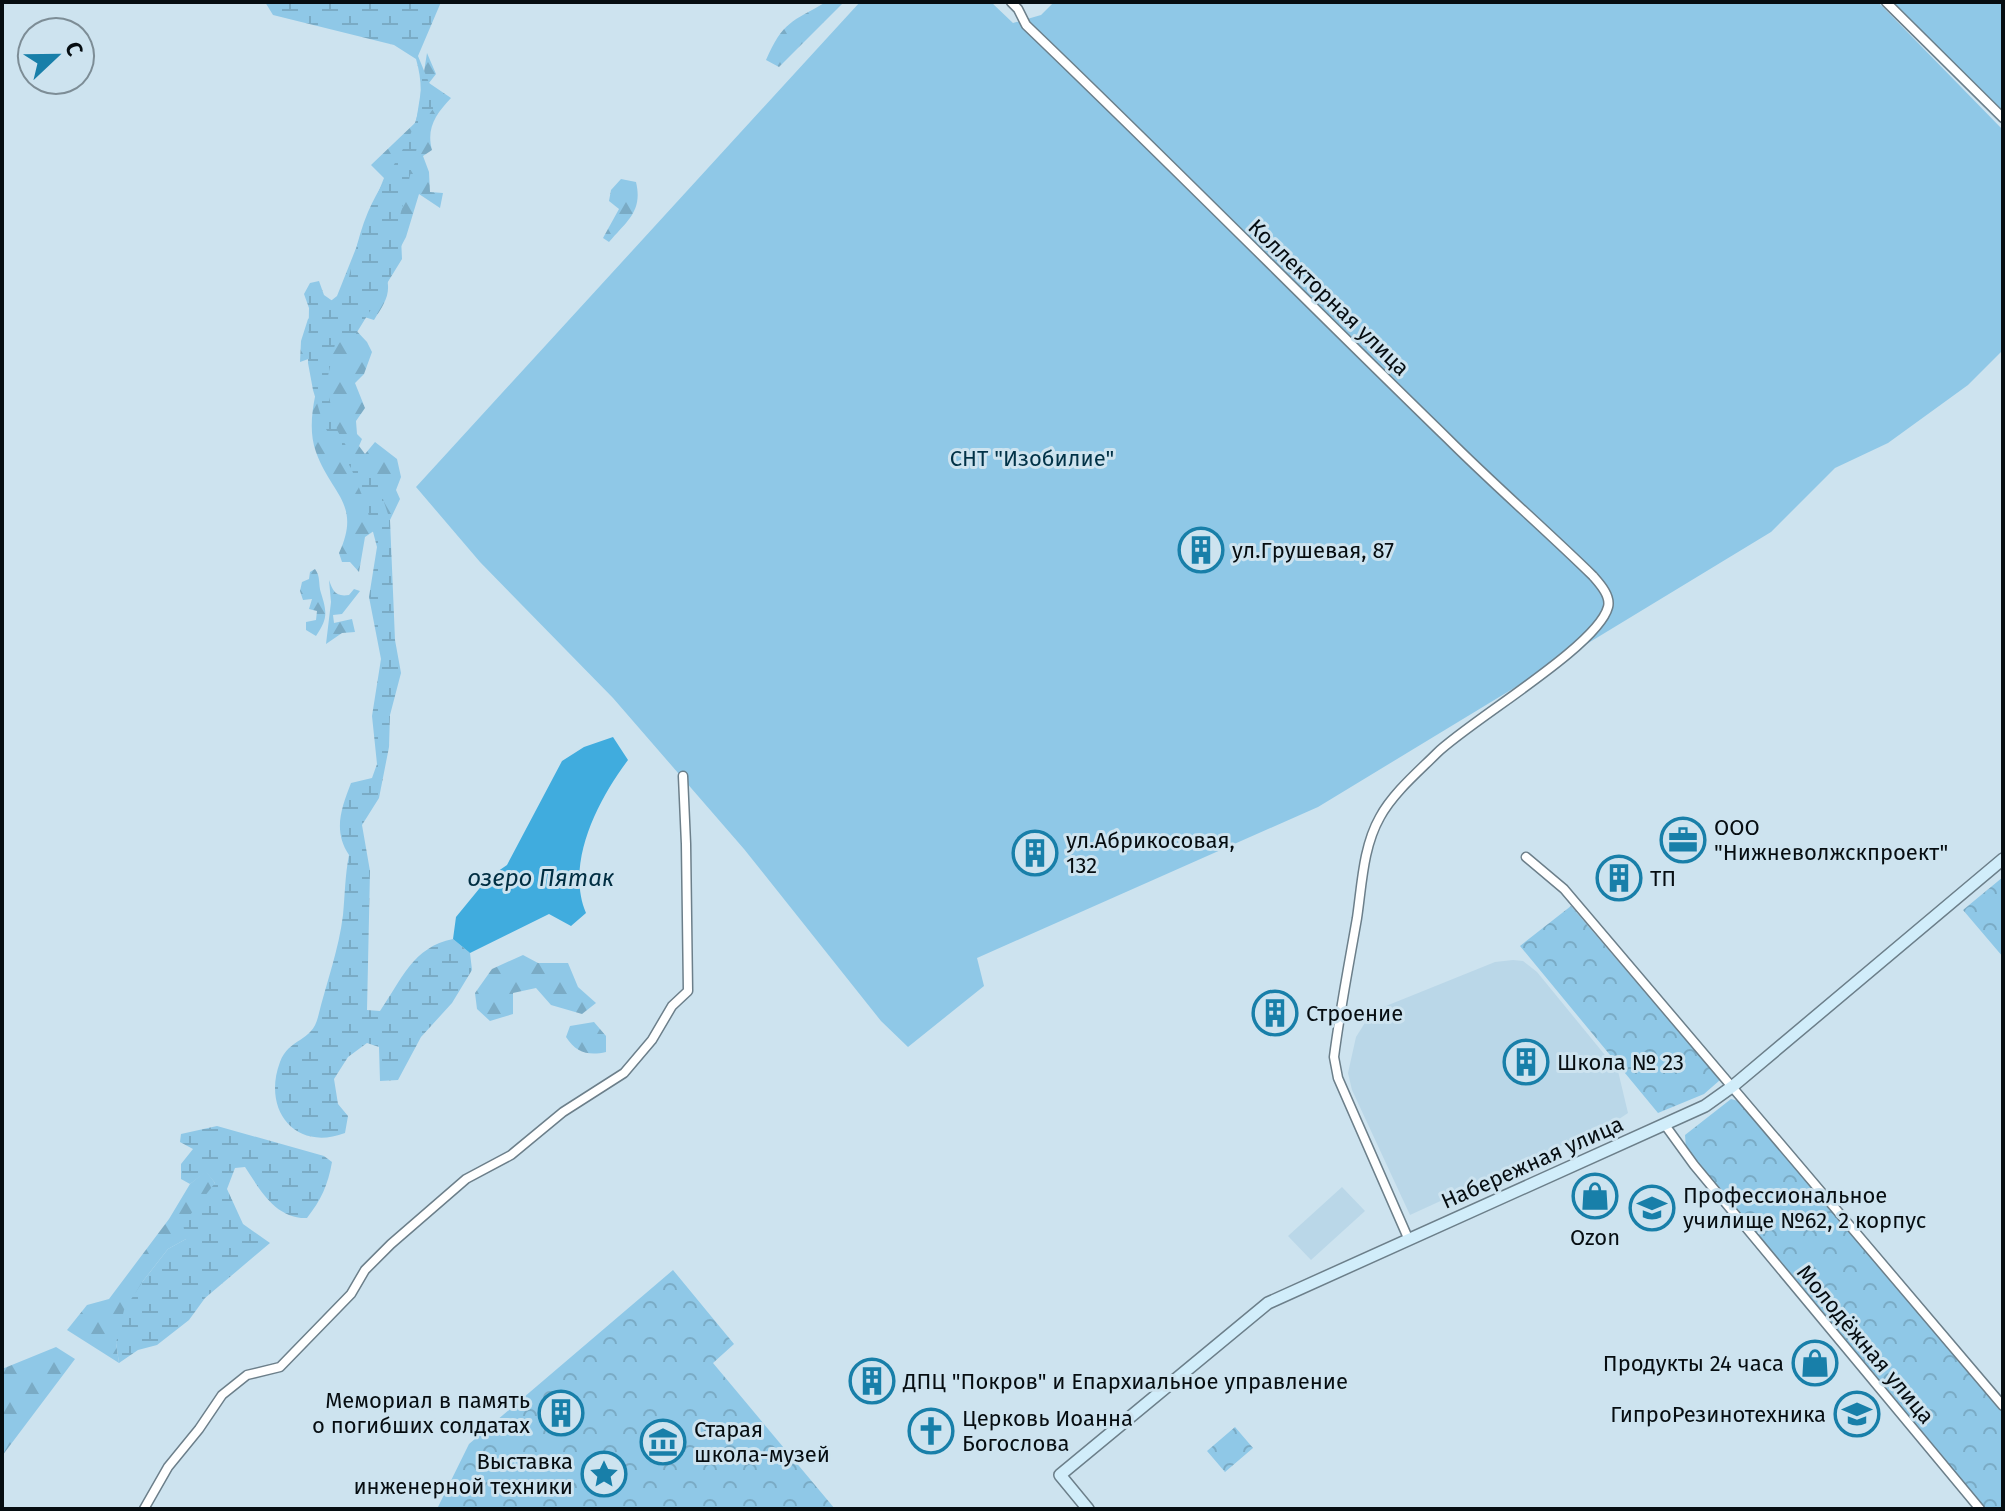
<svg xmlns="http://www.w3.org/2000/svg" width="2005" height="1511" font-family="'Fira Sans',sans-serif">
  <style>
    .built { fill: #bad7e8 }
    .green { fill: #8fc8e7 }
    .forest { fill: url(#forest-firs) }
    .wetland { fill: url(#wetland-marsh) }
    .park { fill: url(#park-crowns) }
    .water { fill: #40acde }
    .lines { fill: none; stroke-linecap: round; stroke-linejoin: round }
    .street-casing { stroke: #6c7f8a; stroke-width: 11 }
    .secondary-casing { stroke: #6c7f8a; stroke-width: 14 }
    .street { stroke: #fff; stroke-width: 8 }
    .secondary { stroke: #d1edfa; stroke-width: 11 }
    .labels { text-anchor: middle; stroke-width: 6; stroke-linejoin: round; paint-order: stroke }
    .street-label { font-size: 22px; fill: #060d11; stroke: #cde3ef }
    .park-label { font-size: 22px; fill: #013247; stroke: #cde3ef }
    .poi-label { font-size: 22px; fill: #060d11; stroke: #cde3ef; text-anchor: start }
    .water-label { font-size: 24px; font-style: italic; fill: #002e42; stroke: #cde3ef }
  </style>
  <defs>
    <pattern id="forest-firs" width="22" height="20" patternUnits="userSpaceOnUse" patternTransform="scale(2)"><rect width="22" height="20" fill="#8fc8e7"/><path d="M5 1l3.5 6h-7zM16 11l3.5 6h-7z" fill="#7aabc5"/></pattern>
    <pattern id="wetland-marsh" width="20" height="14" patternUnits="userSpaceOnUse" patternTransform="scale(2)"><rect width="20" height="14" fill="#8fc8e7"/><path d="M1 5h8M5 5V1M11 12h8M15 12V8" fill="none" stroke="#7aabc5"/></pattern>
    <pattern id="park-crowns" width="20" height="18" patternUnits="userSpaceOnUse" patternTransform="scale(2)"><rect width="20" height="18" fill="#8fc8e7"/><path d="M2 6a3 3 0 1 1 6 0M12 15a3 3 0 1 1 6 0" fill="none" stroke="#7aabc5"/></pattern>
  </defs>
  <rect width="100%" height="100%" fill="#cde3ef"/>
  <path class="built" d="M1513 960 1523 961 1537 972 1618 1071 1628 1113 1619 1119 1410 1215 1352 1090 1348 1073 1356 1037 1368 1018 1381 1008 1495 962Z
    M1342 1187 1365 1211 1311 1260 1288 1236Z"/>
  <path class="green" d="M860 2H991L1013 23 1041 15 1054 2H1878L2003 130V350L1968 385 1888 443 1835 468 1771 532 1318 807 977 958 984 986 908 1047 881 1021 744 849 613 698 480 562 416 487Z
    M1892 2H2003V111L1893 2Z"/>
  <path class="forest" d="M826 2H844L779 67 766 60C783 21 792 22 826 2Z
    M427 53 436 74 429 83 451 98C436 114 426 128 432 150L423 156 429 172 430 192 443 193 440 208 419 194 406 237 386 275C392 294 384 304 374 320L361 316 352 326 367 342 372 352 364 374 355 383 365 408 356 421 357 434 362 439 359 446 365 454 375 442 397 459 401 477 396 490 400 499 390 520 365 537 359 572 350 562H342L339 553C362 504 331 494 316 452 306 424 316 393 322 366L314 357 300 362 301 341 308 319 337 296 384 178 371 165 416 122Z
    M621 179 636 182C643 211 627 221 609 242L603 238 619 209 609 201 611 190Z
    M315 569C321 577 318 584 321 593 327 612 328 619 316 636L306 630V622L316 620 317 611 309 609 312 599 303 600 300 591 302 582 309 579 310 572Z
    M329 580C333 591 335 597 349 595L354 589 360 591 342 614 333 615 334 623 352 619 355 632 342 633 326 644 331 602Z
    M523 955 538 963H568L578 987 596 1003 582 1014 551 1005 536 988 513 993V1014L490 1021 477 1009 475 993 492 969Z
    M594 1022 606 1036V1052C589 1056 576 1053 566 1037L570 1026Z
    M206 1171 215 1183 186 1239 168 1249 143 1281 116 1343 119 1363 67 1330 87 1305 109 1299 169 1219 190 1184Z
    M56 1347 75 1359 2 1456V1369Z"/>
  <path class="wetland" d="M265 2H441L418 56 432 90 433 109 423 123 400 216 402 259 354 337 335 344 326 385 337 430 352 456 377 481 390 520 395 640 401 673 390 715 389 747 379 798 362 825 370 871 367 1010 380 1011C402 979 413 947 453 939L470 953 472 970 452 1003 421 1037 398 1080 380 1081 379 1047 367 1043 348 1057 334 1079 338 1104 348 1116 345 1133C295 1152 262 1110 280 1062 289 1038 312 1042 318 1017 326 984 339 949 343 915 345 895 345 875 349 855 333 831 341 809 351 783L372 778 377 764 372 716 381 659 369 597 377 547 366 505 351 468 324 426 313 390 308 363 309 308 304 294 310 283 319 281 324 295 334 302 344 295C352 268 357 238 368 212 392 158 435 123 416 59L394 45 273 15Z
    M217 1126 324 1156 332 1162C328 1185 321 1200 307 1218 276 1219 260 1190 245 1167L235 1168 227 1189 243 1224 270 1243 205 1298 189 1320 157 1345 138 1350 119 1363 116 1343 124 1310 143 1281 168 1249 186 1239 183 1224 215 1183 206 1172 190 1184 181 1179V1164L193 1149 180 1142 181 1134Z"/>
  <path class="park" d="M2003 877V957L1963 910Z
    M1571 906 1720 1080 1704 1094 1658 1113 1520 946Z
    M1731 1099 1742 1102 2003 1409V1506L2000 1509H1986L1686 1149 1685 1135Z
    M673 1270 734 1344 713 1363 835 1509H437L469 1444Z
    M1235 1427 1253 1448 1225 1472 1207 1451Z"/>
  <path class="water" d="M613 737 628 760C598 800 565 863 586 913L571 926 549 914 470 953 453 939 456 917 488 878 507 865 562 761 584 747Z"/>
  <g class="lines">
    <g class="street-casing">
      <path id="street" d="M1011 2 1018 9 1026 25C1168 161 1306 301 1447 438 1494 485 1545 529 1593 576 1600 584 1611 596 1608 607 1598 646 1471 720 1437 753 1418 772 1393 793 1380 817 1363 847 1362 884 1357 918 1349 964 1340 1010 1334 1057L1338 1078 1408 1238
        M1886 2 2003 118
        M1526 857 1564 889 2003 1406
        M1665 1125 1694 1165 1980 1509
        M144 1509 168 1467 199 1429 222 1395 247 1375 280 1367 351 1294 365 1270 391 1244 466 1179 511 1155 563 1112 624 1073 652 1040 672 1006 688 991 686 844 683 776"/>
    </g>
    <g class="secondary-casing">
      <path id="secondary" d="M1088 1509 1060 1475 1268 1303 1705 1106 1733 1086 2003 859"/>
    </g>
    <use href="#street" class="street"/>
    <use href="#secondary" class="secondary"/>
  </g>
  <defs>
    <g id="building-ring" transform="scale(2.3)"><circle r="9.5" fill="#cde3ef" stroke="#187fa9" stroke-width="1.5"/><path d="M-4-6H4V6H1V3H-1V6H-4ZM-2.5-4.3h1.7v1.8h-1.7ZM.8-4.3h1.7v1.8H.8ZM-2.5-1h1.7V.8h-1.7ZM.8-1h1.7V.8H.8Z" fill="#187fa9"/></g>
    <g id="office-ring" transform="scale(2.3)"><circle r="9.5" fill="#cde3ef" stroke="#187fa9" stroke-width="1.5"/><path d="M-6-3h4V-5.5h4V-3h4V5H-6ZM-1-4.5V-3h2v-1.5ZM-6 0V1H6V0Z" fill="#187fa9"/></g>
    <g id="shop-ring" transform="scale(2.3)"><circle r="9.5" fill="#cde3ef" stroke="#187fa9" stroke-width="1.5"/><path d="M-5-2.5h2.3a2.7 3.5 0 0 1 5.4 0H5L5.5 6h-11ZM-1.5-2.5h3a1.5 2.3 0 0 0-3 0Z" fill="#187fa9"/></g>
    <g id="school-ring" transform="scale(2.3)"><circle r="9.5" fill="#cde3ef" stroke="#187fa9" stroke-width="1.5"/><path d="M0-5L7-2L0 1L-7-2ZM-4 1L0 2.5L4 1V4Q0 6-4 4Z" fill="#187fa9"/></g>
    <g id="university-ring" transform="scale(2.3)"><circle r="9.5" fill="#cde3ef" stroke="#187fa9" stroke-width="1.5"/><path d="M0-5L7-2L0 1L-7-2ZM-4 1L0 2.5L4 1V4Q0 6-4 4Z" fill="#187fa9"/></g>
    <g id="church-ring" transform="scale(2.3)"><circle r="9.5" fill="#cde3ef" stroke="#187fa9" stroke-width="1.5"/><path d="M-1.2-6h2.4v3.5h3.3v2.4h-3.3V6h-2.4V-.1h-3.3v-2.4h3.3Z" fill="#187fa9"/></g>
    <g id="museum-ring" transform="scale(2.3)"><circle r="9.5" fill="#cde3ef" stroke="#187fa9" stroke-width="1.5"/><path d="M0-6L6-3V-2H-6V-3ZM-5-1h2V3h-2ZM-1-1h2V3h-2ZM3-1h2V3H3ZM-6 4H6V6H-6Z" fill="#187fa9"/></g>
    <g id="sight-ring" transform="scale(2.3)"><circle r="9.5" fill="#cde3ef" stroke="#187fa9" stroke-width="1.5"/><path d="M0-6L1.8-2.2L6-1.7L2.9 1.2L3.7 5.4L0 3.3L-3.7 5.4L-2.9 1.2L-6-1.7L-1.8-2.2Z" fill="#187fa9"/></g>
  </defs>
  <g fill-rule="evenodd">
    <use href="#building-ring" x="1201" y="550"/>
    <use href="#office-ring" x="1683" y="840"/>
    <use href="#building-ring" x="1035" y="853"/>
    <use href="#building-ring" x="1619" y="878"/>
    <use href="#building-ring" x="1275" y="1013"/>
    <use href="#building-ring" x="1526" y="1062"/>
    <use href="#shop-ring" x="1595" y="1196"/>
    <use href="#school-ring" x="1652" y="1208"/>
    <use href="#shop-ring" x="1815" y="1363"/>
    <use href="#building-ring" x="872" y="1381"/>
    <use href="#building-ring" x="561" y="1413"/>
    <use href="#university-ring" x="1857" y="1414"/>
    <use href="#church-ring" x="931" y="1431"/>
    <use href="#museum-ring" x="663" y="1442"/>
    <use href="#sight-ring" x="604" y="1474"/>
  </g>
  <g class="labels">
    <g class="street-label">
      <text transform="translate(1329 297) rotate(44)" y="8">Коллекторная улица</text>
      <text transform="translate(1532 1162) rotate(-24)" y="8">Набережная улица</text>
      <text transform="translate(1866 1344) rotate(50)" y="8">Молодёжная улица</text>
    </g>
    <g class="park-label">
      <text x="1032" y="466">СНТ "Изобилие"</text>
    </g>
    <g class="poi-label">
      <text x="1232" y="558">ул.Грушевая, 87</text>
      <text x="1714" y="835">ООО<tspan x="1714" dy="25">"Нижневолжскпроект"</tspan></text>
      <text x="1066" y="848">ул.Абрикосовая,<tspan x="1066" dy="25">132</tspan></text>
      <text x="1650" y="886">ТП</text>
      <text x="1306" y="1021">Строение</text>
      <text x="1557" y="1070">Школа № 23</text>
      <text x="1683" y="1203">Профессиональное<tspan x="1683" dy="25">училище №62, 2 корпус</tspan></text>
      <text x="1595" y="1245" text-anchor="middle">Ozon</text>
      <text x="1784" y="1371" text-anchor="end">Продукты 24 часа</text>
      <text x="903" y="1389">ДПЦ "Покров" и Епархиальное управление</text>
      <text x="530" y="1408" text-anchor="end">Мемориал в память<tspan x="530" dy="25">о погибших солдатах</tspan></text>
      <text x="1826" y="1422" text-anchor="end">ГипроРезинотехника</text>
      <text x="962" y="1426">Церковь Иоанна<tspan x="962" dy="25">Богослова</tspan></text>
      <text x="694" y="1437">Старая<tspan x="694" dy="25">школа-музей</tspan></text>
      <text x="573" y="1469" text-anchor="end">Выставка<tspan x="573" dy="25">инженерной техники</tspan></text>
    </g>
    <g class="water-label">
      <text x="541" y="886">озеро Пятак</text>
    </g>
  </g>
  <rect width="2005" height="1511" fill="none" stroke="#060d11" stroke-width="8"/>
  <g transform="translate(56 56) rotate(68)"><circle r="38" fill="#cde3ef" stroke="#7d8d96" stroke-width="2"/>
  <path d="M0-6L14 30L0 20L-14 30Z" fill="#187fa9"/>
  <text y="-12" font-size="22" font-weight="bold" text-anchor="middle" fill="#060d11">С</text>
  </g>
</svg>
